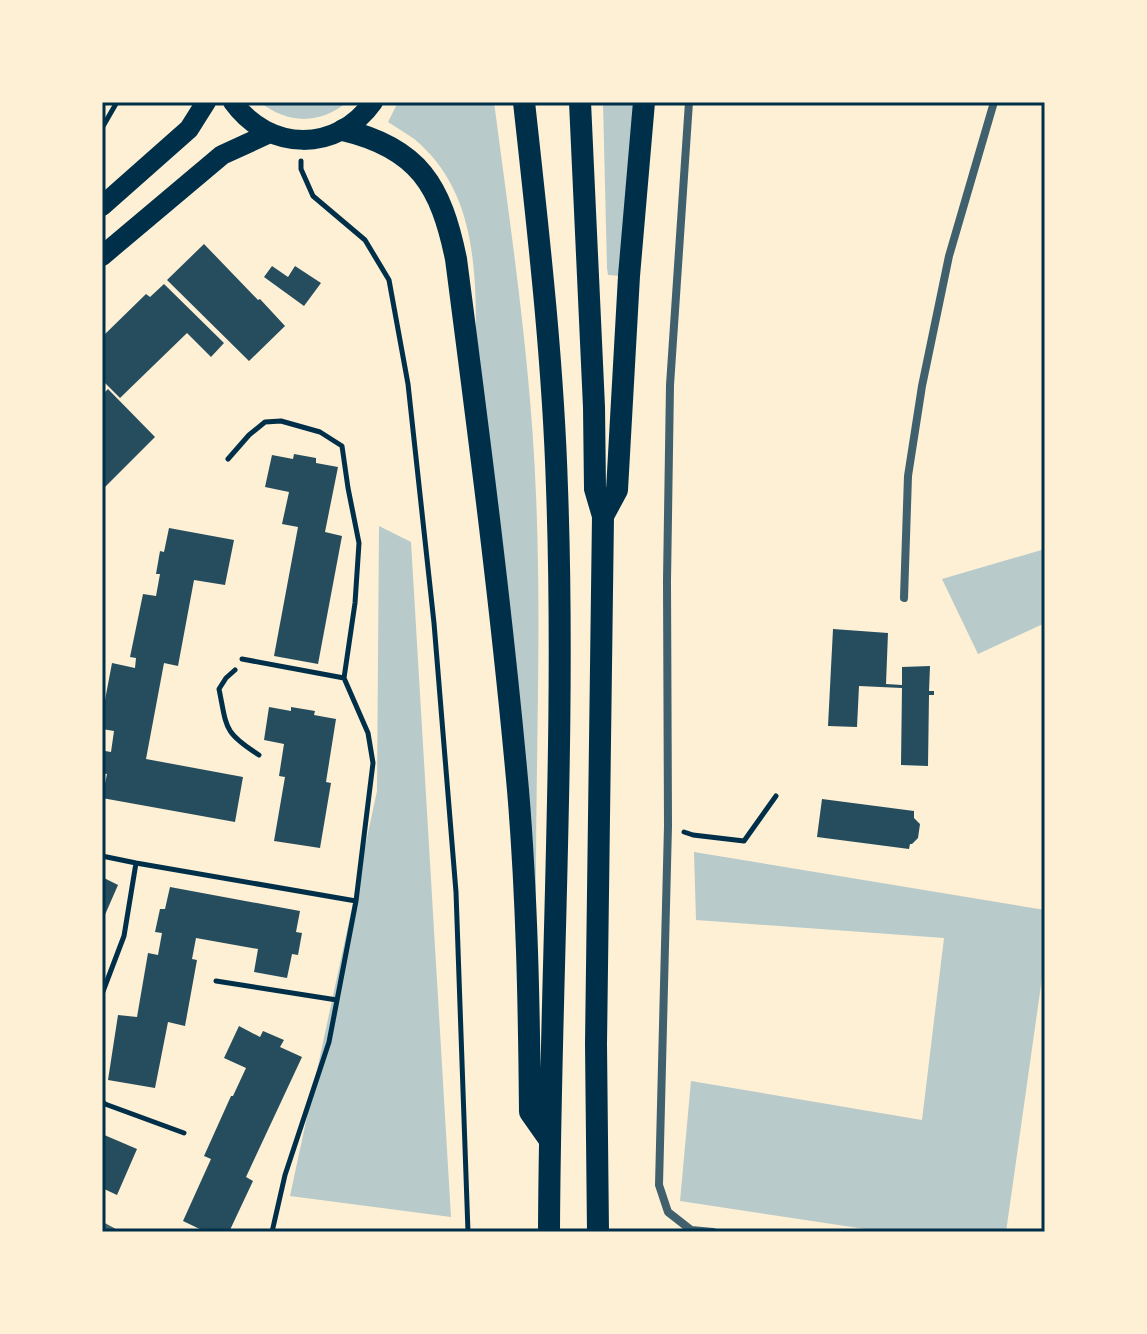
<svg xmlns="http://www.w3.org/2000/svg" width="1147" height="1334" font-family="'Titillium Web',sans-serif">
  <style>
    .green { fill: #b9caca }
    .building { fill: #264d5e }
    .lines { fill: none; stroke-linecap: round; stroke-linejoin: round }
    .path { stroke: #003049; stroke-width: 5 }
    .minor { stroke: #3f606c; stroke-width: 8 }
    .primary { stroke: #003049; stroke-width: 20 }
    .trunk { stroke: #003049; stroke-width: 22 }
    .neatline { fill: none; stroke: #003049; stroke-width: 3 }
  </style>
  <rect width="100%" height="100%" fill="#fdf0d5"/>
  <path class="green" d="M260 102H347C320 125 287 124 260 102Z
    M398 102H494C511 232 531 363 536 495 542 634 535 774 536 914L476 343C476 271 476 195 419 143 410 135 398 129 388 122Z
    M603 102H637L621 276 608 275 607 268Z
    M379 526 411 542 451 1217 290 1196 377 791Z
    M1045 549V623L978 654 942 579Z
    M694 852 1045 910V957L1006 1232H871L865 1229 680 1201 691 1081 922 1120 944 938 696 920Z"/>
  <path class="building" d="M204 244 258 300 260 299 285 326 249 361 167 280Z
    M272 266 288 277 295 266 321 283 304 306 264 277Z
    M164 284 224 343 211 357 187 333 120 398 102 380V337L146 294 150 297Z
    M108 389 155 437 102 490V395Z
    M294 454 316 458V463L338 467 325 532 342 536 318 664 274 656 298 527 282 524 289 492 265 487 272 455 293 459Z
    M169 528 234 540 225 585 194 580 178 666 164 663 146 759 243 777 235 822 102 798 107 774 102 773 105 751 111 752 114 731 102 729V716L112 663 135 668 136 658 130 657 143 594 156 596 160 574H156L160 551 164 552Z
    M833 629 888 633 886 684 902 685V667L930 666 929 691H934V695H929L928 766 901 765 902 688 859 686 857 727 828 726Z
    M269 707 291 711V707L315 711 314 715 336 719 326 782 331 783 320 848 274 841 285 777 279 776 284 744 264 740Z
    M822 799 914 811V818L920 824 918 838 912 844H910L909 849 817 837Z
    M102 877 118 885 104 917 102 916Z
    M170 887 300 911 296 932 302 933 298 955 292 954 287 978 254 972 258 949 196 938 192 959 197 960 185 1026 168 1022 155 1088 108 1080 118 1015 137 1017 148 953 158 955 162 933 155 932 160 909H165Z
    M239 1026 260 1037 263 1031 284 1040 280 1047 302 1057 246 1177 253 1181 229 1232H206L183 1221 211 1159 204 1156 231 1096H233L246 1068 224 1058Z
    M102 1134 137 1149 117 1195 102 1188Z"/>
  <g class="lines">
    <path class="path" d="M102 128 117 102
      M301 161V169L313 196 365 240 389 280 408 384 434 623 456 892 468 1232
      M228 459 249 435 265 422 281 421 320 432 342 446 348 488 359 543 355 603 344 678 368 733 373 763 356 901 329 1042 285 1175 272 1232
      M242 659 344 678
      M235 670 226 678 219 689C227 728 223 732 259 755
      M684 832 693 835 744 841 776 796
      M102 856 136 863 356 901
      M216 981 337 1000
      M102 994 124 936 136 863
      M102 1101 105 1104 184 1133"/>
    <path class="minor" d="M689 102 670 385 667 581 668 826 659 1185 668 1212 691 1230 713 1232
      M904 598 908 476 922 386 949 256 994 102
      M102 1226 113 1232"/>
    <path class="primary" d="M233 102C269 152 337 153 373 102
      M102 206 189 129 206 102
      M102 256 222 155 270 133"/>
    <path class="trunk" d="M524 102C538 230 553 359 557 488 566 736 550 984 549 1232
      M580 102 594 407 595 489 603 516 596 1044 598 1232
      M343 130C419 148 441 186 456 259 479 436 502 612 518 790 527 897 529 1005 530 1112L549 1139
      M603 516 617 490 629 276 644 102"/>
  </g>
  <rect width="1147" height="1334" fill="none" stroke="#fdf0d5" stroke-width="208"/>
  <rect x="104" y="104" width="939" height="1126" class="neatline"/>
</svg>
